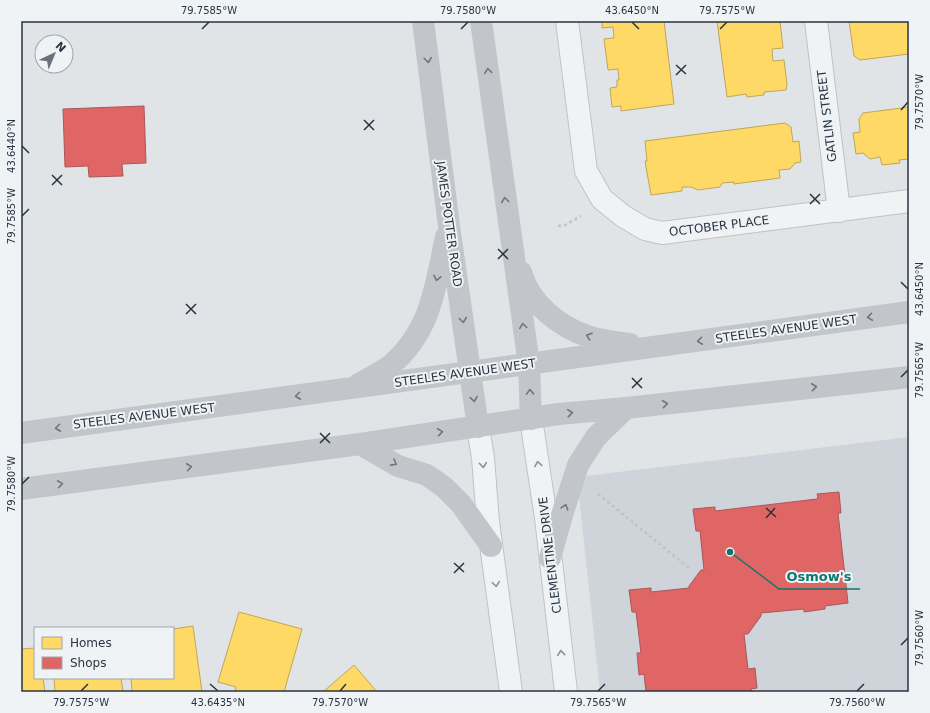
<svg xmlns="http://www.w3.org/2000/svg" width="930" height="713" font-family="'DejaVu Sans',sans-serif">
  <style>
    .built { fill: #cfd4da }
    .homes { fill: #ffd966; stroke: #bea75b }
    .shops { fill: #e06666; stroke: #a9575b }
    .lines { fill: none; stroke-linecap: round; stroke-linejoin: round }
    .minor-casing { stroke: #bfc2c5; stroke-width: 24 }
    .tertiary-casing { stroke: #bfc2c5; stroke-width: 24 }
    .path { stroke: #c0c3c7; stroke-width: 2.5; stroke-dasharray: 3 3; stroke-linecap: butt }
    .minor { stroke: #f1f2f3; stroke-width: 22 }
    .tertiary { stroke: #f1f2f3; stroke-width: 22 }
    .secondary { stroke: #c2c5c9; stroke-width: 22 }
    .oneway { stroke: #6d757e }
    .oneway2 { stroke: #8c929a }
    .ticks { fill: none; stroke: #283340; stroke-width: 1.5 }
    .labels { text-anchor: middle; stroke-width: 4; stroke-linejoin: round; paint-order: stroke }
    .street-label { font-size: 12px; fill: #283340; stroke: #eff3f6 }
    .leader { fill: none; stroke: #0f766e; stroke-width: 1.5 }
    .callout-dot { fill: #0f766e; stroke: #eff3f6; stroke-width: 1.5 }
    .callout-label { font-size: 13px; text-anchor: middle; font-weight: bold; fill: #0f766e; stroke: #eff3f6; stroke-width: 4; stroke-linejoin: round; paint-order: stroke }
    .neatline { fill: none; stroke: #283340; stroke-width: 1.5 }
    .ticks-label { font-size: 10px; text-anchor: middle; fill: #283340 }
  </style>
  <rect width="100%" height="100%" fill="#e1e4e7"/>
  <path class="built" d="M909 437V692H600L577 477Z"/>
  <path class="homes" d="M602 21H664L674 104 621 111V106L612 107 610 88 617 87V80H619L618 69 608 70 604 39 614 38 613 27 602 28Z
    M717 21H780L783 48 772 49 773 61 784 60 787 84 786 90 764 92V95L747 97 746 94 727 97Z
    M849 21H909V54L860 60 854 56Z
    M909 107V159L899 160 900 163 882 165 880 157 870 159 863 153 856 154 853 133 860 132 859 119 863 113Z
    M785 123 791 127 793 142 799 141 801 162 795 163 790 169 779 170 780 178 734 184V182L722 183 720 187 698 190 691 187H682V191L651 195 645 161H647L645 141Z
    M239 612 302 629 284 692H235L236 687 218 682Z
    M193 626 202 692H132L131 678H173V629Z
    M35 648V678H43L45 692H21V649Z
    M354 665 377 692H323Z
    M54 678H121L123 692H55Z"/>
  <path class="shops" d="M144 106 146 163 122 164 123 176 89 177 88 166 65 167 63 109Z
    M839 492 841 513H838L848 603 825 606V609L804 612V609L761 613V616L748 634H744L748 669 755 668 757 688 751 689 752 692H646L644 674 639 675 637 653H641L636 612H632L629 590 651 588V592L689 588V586L701 570H704L700 531H696L693 509 715 507V511L817 499 818 498 817 494Z"/>
  <g class="lines">
    <g class="minor-casing">
      <path id="minor" d="M567 21 586 171 602 199 623 216 645 229 662 233 909 201
        M816 21 839 211"/>
    </g>
    <g class="tertiary-casing">
      <path id="tertiary" d="M531 419 546 518 566 692
        M478 427 483 458 488 522 511 692"/>
    </g>
    <path class="path" d="M558 226 565 225 581 216
      M598 494 689 568"/>
    <use href="#minor" class="minor"/>
    <use href="#tertiary" class="tertiary"/>
    <path class="secondary" d="M423 21 449 226 478 427
      M481 21 529 365 531 419
      M521 272C530 304 559 327 590 337 603 341 617 342 630 344
      M359 384C369 378 382 372 391 365 432 330 435 286 446 237
      M21 433C317 394 613 353 909 312
      M360 444 398 466 427 475 444 487 461 504 491 546
      M21 489 360 444 559 414 626 408 909 377
      M550 558 562 515 578 465 596 437 626 408"/>
  </g>
  <defs><path id="oneway-chevron" d="M-2-3.5L2.5 0L-2 3.5" fill="none" stroke-width="1.6" stroke-linecap="round" stroke-linejoin="round"/></defs>
  <g class="oneway">
    <use href="#oneway-chevron" transform="translate(428 60) rotate(83)"/>
    <use href="#oneway-chevron" transform="translate(488 71) rotate(-98)"/>
    <use href="#oneway-chevron" transform="translate(505 200) rotate(-98)"/>
    <use href="#oneway-chevron" transform="translate(437 278) rotate(102)"/>
    <use href="#oneway-chevron" transform="translate(870 317) rotate(172)"/>
    <use href="#oneway-chevron" transform="translate(463 320) rotate(82)"/>
    <use href="#oneway-chevron" transform="translate(523 326) rotate(-98)"/>
    <use href="#oneway-chevron" transform="translate(589 336) rotate(-161)"/>
    <use href="#oneway-chevron" transform="translate(700 341) rotate(172)"/>
    <use href="#oneway-chevron" transform="translate(814 387) rotate(-6)"/>
    <use href="#oneway-chevron" transform="translate(530 392) rotate(-92)"/>
    <use href="#oneway-chevron" transform="translate(298 396) rotate(173)"/>
    <use href="#oneway-chevron" transform="translate(474 399) rotate(81)"/>
    <use href="#oneway-chevron" transform="translate(665 404) rotate(-6)"/>
    <use href="#oneway-chevron" transform="translate(570 413) rotate(-5)"/>
    <use href="#oneway-chevron" transform="translate(58 428) rotate(173)"/>
    <use href="#oneway-chevron" transform="translate(440 432) rotate(-8)"/>
    <use href="#oneway-chevron" transform="translate(394 463) rotate(29)"/>
    <use href="#oneway-chevron" transform="translate(189 467) rotate(-8)"/>
    <use href="#oneway-chevron" transform="translate(60 484) rotate(-8)"/>
    <use href="#oneway-chevron" transform="translate(565 507) rotate(-72)"/>
  </g>
  <g class="oneway2">
    <use href="#oneway-chevron" transform="translate(538 464) rotate(-99)"/>
    <use href="#oneway-chevron" transform="translate(483 465) rotate(85)"/>
    <use href="#oneway-chevron" transform="translate(496 584) rotate(82)"/>
    <use href="#oneway-chevron" transform="translate(561 653) rotate(-96)"/>
  </g>
  <path class="ticks" d="M632 22 639 29M202 29 209 22M461 29 468 22M720 29 727 22M676 65 686 74M676 75 686 65M901 110 908 102M364 120 374 130M364 130 374 120M22 146 29 153M52 175 62 185M52 185 62 175M810 194 820 204M810 204 820 194M22 216 29 209M498 249 508 259M498 259 508 249M901 282 908 289M186 304 196 314M186 314 196 304M901 377 908 370M632 378 642 388M632 388 642 378M320 433 330 443M320 443 330 433M22 484 29 477M766 508 776 517M766 518 775 508M454 563 464 572M454 573 464 563M901 645 908 638M210 684 218 691M81 691 88 684M340 691 346 684M598 691 605 684M857 691 864 684"/>
  <g class="labels">
    <g class="street-label">
      <text transform="translate(827 116) rotate(-97)" y="4">GATLIN STREET</text>
      <text transform="translate(449 224) rotate(82)" y="4">JAMES POTTER ROAD</text>
      <text transform="translate(719 226) rotate(-7)" y="4">OCTOBER PLACE</text>
      <text transform="translate(786 329) rotate(-8)" y="4">STEELES AVENUE WEST</text>
      <text transform="translate(465 373) rotate(-8)" y="4">STEELES AVENUE WEST</text>
      <text transform="translate(144 416) rotate(-7)" y="4">STEELES AVENUE WEST</text>
      <text transform="translate(550 555) rotate(-97)" y="4">CLEMENTINE DRIVE</text>
    </g>
  </g>
  <path class="leader" d="M730 552L779 589H860"/>
  <circle class="callout-dot" cx="730" cy="552" r="4"/>
  <g class="callout-label">
    <text x="819" y="581">Osmow's</text>
  </g>
  <rect width="930" height="713" fill="none" stroke="#eff3f6" stroke-width="44"/>
  <rect x="34" y="627" width="140" height="52" fill="#eff3f6" stroke="#9fa6ad"/>
  <rect x="42" y="637" width="20" height="12" fill="#ffd966" stroke="#9fa6ad"/>
  <text x="70" y="647" font-size="12" fill="#283340">Homes</text>
  <rect x="42" y="657" width="20" height="12" fill="#e06666" stroke="#9fa6ad"/>
  <text x="70" y="667" font-size="12" fill="#283340">Shops</text>
  <g transform="translate(54 54) rotate(44)"><circle r="19" fill="#eff3f6" stroke="#9fa6ad"/>
  <path d="M0-3L7 15L0 10L-7 15Z" fill="#69717a"/>
  <text y="-6" font-size="11" font-weight="bold" text-anchor="middle" fill="#283340">N</text>
  </g>
  <rect x="22" y="22" width="886" height="669" class="neatline"/>
  <g class="ticks-label">
    <text x="209" y="14">79.7585°W</text>
    <text x="468" y="14">79.7580°W</text>
    <text x="632" y="14">43.6450°N</text>
    <text x="727" y="14">79.7575°W</text>
    <text transform="translate(919 102) rotate(-90)" y="4">79.7570°W</text>
    <text transform="translate(11 146) rotate(-90)" y="4">43.6440°N</text>
    <text transform="translate(11 216) rotate(-90)" y="4">79.7585°W</text>
    <text transform="translate(919 289) rotate(-90)" y="4">43.6450°N</text>
    <text transform="translate(919 370) rotate(-90)" y="4">79.7565°W</text>
    <text transform="translate(11 484) rotate(-90)" y="4">79.7580°W</text>
    <text transform="translate(919 638) rotate(-90)" y="4">79.7560°W</text>
    <text x="81" y="706">79.7575°W</text>
    <text x="218" y="706">43.6435°N</text>
    <text x="340" y="706">79.7570°W</text>
    <text x="598" y="706">79.7565°W</text>
    <text x="857" y="706">79.7560°W</text>
  </g>
</svg>
